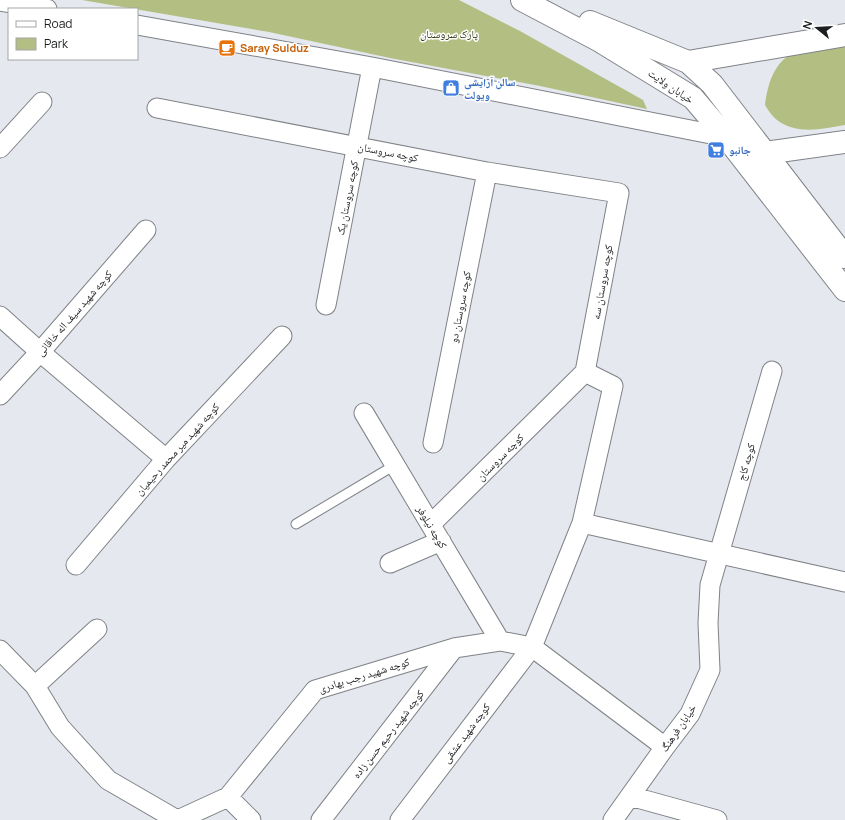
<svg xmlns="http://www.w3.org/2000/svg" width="845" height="820" font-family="Manrope,'Noto Naskh Arabic',sans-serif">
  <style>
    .green { fill: #b3be83 }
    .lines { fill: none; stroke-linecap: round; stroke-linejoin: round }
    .service-casing { stroke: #7f8287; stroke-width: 11 }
    .minor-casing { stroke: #7f8287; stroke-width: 21 }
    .tertiary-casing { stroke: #7f8287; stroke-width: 24 }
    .secondary-casing { stroke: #7f8287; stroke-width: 24 }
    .service { stroke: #fff; stroke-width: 9 }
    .minor { stroke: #fff; stroke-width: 19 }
    .tertiary { stroke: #fff; stroke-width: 22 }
    .secondary { stroke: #fff; stroke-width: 22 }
    .labels { text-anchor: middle; stroke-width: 3; stroke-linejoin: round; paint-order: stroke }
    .park-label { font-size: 11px; fill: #2d320e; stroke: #fff }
    .food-label { font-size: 11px; font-weight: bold; fill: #c56008; stroke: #fff; text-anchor: start }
    .shop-label { font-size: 11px; font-weight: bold; fill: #366cbe; stroke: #fff; text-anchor: start }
    .street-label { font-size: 11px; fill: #1c1e20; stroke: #fff }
  </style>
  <rect width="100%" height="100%" fill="#e5e8ee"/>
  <path class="green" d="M82 0H459L520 31 643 100 647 109 540 86 390 58 269 32Z
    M845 43V125C823 129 796 135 777 120 772 116 768 110 765 105 768 82 775 59 799 50 810 46 832 45 845 43Z"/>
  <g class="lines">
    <g class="service-casing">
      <path id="service" d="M296 524 395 465"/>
    </g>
    <g class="minor-casing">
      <path id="minor" d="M0 1 47 9
        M137 25 372 67 726 137
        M157 108 487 172 619 193 585 372
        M0 148 42 102
        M326 305 372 67
        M0 316 40 352 166 459
        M0 395 40 352 146 230
        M364 413 500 641
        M433 443 487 172
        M582 523 845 582
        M431 524 585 372
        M390 563 441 541
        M76 565 166 459 282 336
        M0 650 35 686 60 727 108 780 177 820
        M35 686 97 629
        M630 796 717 820
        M228 797 251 820
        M178 820 228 797 315 690 454 648 500 641 532 647 665 747
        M321 820 454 648
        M400 820 532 647 582 523 613 386 585 372
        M613 820 665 747 690 714 710 670 708 623 710 585 772 371"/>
    </g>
    <g class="tertiary-casing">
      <path id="tertiary" d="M688 62 845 35
        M765 153 845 142"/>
    </g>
    <g class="secondary-casing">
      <path id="secondary" d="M522 0 600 41 693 98 726 137 845 290
        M590 22 688 62 712 84 845 257"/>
    </g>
    <use href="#service" class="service"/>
    <use href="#minor" class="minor"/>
    <use href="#tertiary" class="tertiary"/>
    <use href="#secondary" class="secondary"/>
  </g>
  <defs>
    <g id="cafe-square" transform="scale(0.9)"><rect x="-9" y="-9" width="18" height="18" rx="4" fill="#e8710a" stroke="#fff"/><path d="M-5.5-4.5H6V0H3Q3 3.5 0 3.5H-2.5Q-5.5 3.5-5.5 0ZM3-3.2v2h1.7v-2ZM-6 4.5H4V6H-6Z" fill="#fff"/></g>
    <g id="shop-square" transform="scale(0.9)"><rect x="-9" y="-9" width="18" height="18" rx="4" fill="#3f7fe0" stroke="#fff"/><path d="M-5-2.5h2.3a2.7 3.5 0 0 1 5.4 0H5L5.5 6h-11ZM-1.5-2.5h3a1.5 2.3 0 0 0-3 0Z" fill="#fff"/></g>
    <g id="supermarket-square" transform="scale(0.9)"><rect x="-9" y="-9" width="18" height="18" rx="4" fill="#3f7fe0" stroke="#fff"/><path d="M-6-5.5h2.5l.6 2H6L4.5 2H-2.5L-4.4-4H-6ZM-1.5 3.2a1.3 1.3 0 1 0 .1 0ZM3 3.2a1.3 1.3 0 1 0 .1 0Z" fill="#fff"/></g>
  </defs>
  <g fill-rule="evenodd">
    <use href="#cafe-square" x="227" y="48"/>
    <use href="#shop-square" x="451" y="88"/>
    <use href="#supermarket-square" x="716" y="150"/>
  </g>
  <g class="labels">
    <g class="park-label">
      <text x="449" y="38">پارک سروستان</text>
    </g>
    <g class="food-label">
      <text x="240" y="52">Saray Sulduz</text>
    </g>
    <g class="shop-label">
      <text x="464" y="86">سالن آرایشی<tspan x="464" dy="13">ویولت</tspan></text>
      <text x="729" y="154">جانبو</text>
    </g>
    <g class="street-label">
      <text transform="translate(671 86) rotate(34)" y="4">خیابان ولایت</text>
      <text transform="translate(388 152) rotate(11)" y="4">کوچه سروستان</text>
      <text transform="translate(347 198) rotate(-79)" y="4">کوچه سروستان یک</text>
      <text transform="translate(602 282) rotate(-80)" y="4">کوچه سروستان سه</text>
      <text transform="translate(460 307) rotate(-79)" y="4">کوچه سروستان دو</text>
      <text transform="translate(74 313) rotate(-49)" y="4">کوچه شهید سیف اله خاقانی</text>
      <text transform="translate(177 449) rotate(-48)" y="4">کوچه شهید میر محمد رحیمیان</text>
      <text transform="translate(500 457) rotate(-45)" y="4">کوچه سروستان</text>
      <text transform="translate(746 462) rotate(-74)" y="4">کوچه کاج</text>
      <text transform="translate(432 527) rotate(59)" y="4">کوچه نیلوفر</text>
      <text transform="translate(364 675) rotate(-17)" y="4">کوچه شهید رجب بهادری</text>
      <text transform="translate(678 728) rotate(-56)" y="4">خیابان فرهنگ</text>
      <text transform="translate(466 733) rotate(-53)" y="4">کوچه شهید عشقی</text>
      <text transform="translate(388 734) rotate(-52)" y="4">کوچه شهید رحیم حسن زاده</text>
    </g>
  </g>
  <rect x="8" y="8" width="130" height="52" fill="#ffffff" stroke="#a4a5a6"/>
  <rect x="16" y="21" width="20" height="6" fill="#ffffff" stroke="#a4a5a6"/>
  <text x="44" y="28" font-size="12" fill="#1c1e20">Road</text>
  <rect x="16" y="38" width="20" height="12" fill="#b3be83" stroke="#a4a5a6"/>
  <text x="44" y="48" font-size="12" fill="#1c1e20">Park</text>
  <g transform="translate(817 28) rotate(288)" stroke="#ffffff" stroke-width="3" paint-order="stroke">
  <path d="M0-3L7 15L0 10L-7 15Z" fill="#1c1e20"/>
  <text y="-6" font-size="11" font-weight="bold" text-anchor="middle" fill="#1c1e20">N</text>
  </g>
</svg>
